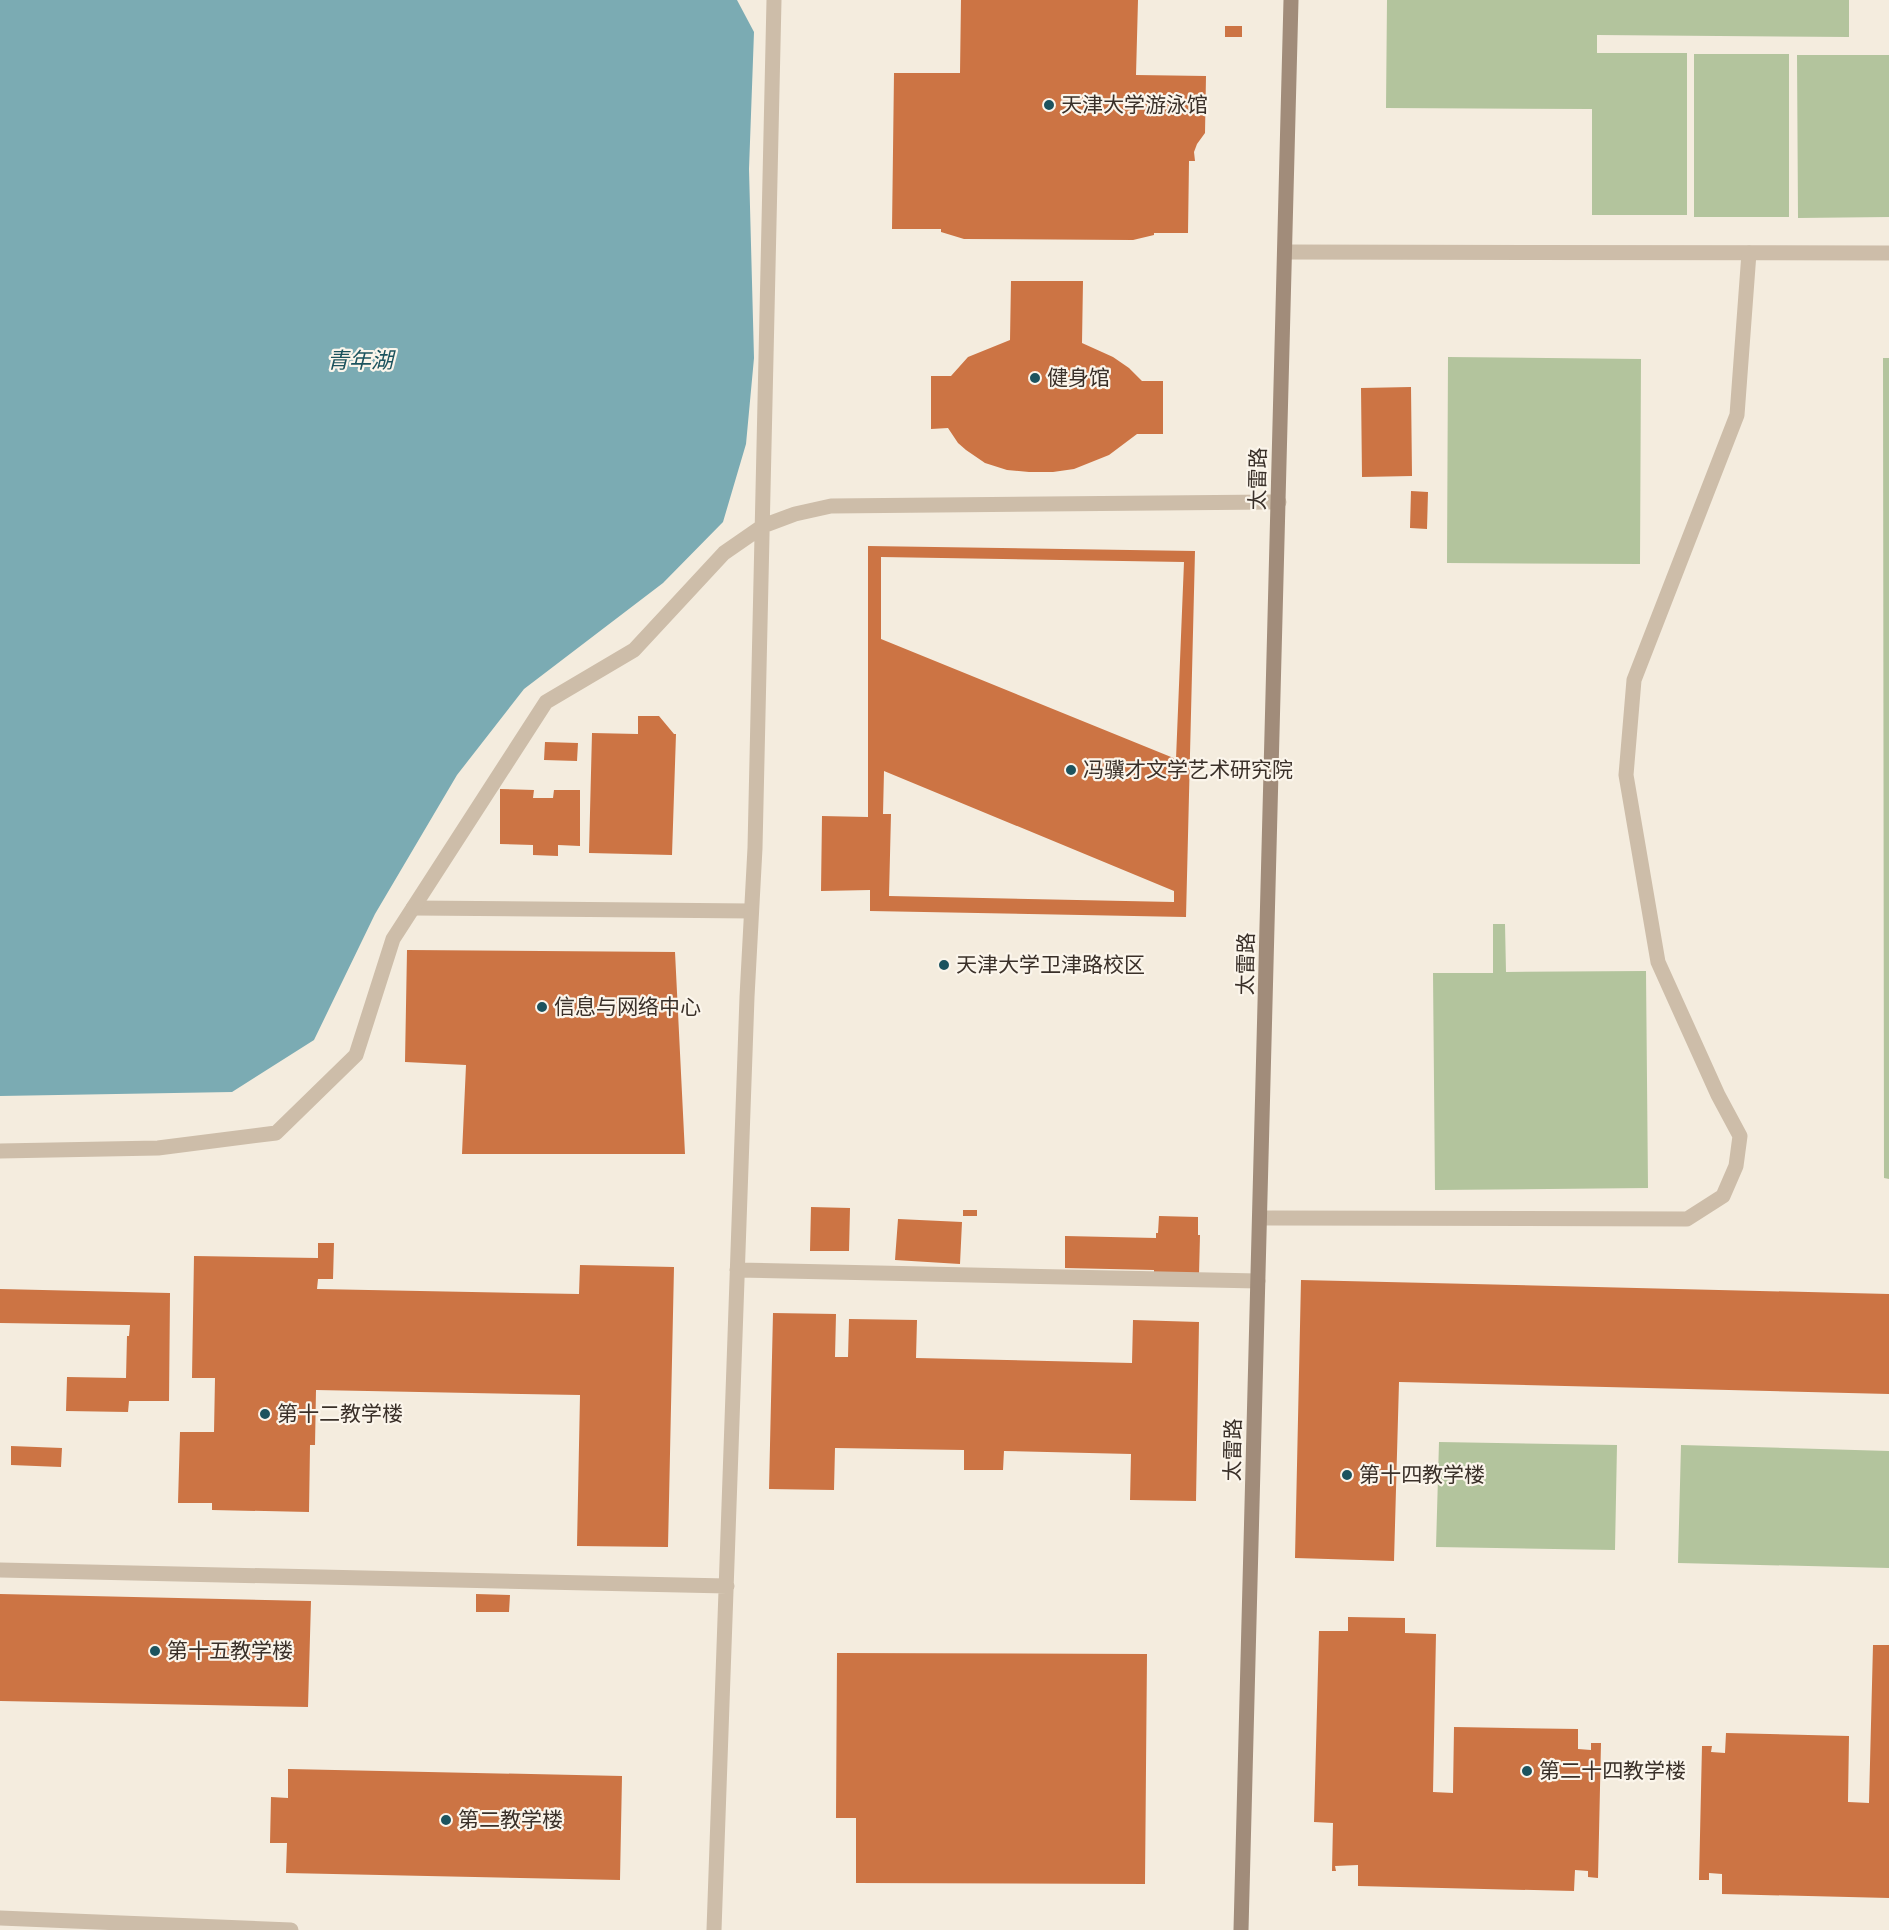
<svg xmlns="http://www.w3.org/2000/svg" width="1889" height="1930" font-family="'Public Sans','Noto Sans SC',sans-serif">
  <style>
    .green { fill: #b3c49d }
    .water { fill: #7babb3 }
    .building { fill: #cc7444; fill-rule: evenodd }
    .lines { fill: none; stroke-linecap: round; stroke-linejoin: round }
    .lane { stroke: #cdbda9; stroke-width: 15 }
    .street { stroke: #cdbda9; stroke-width: 15 }
    .secondary { stroke: #a18c7a; stroke-width: 15 }
    .poi-dot { fill: #1c535e; stroke: #fbf5eb; stroke-width: 2 }
    .labels { text-anchor: middle; stroke-width: 4.5; stroke-linejoin: round; paint-order: stroke }
    .poi-label { font-size: 21px; fill: #3a3029; stroke: #fbf5eb; text-anchor: start }
    .street-label { font-size: 21px; fill: #3a3029; stroke: #fbf5eb }
    .water-label { font-size: 22px; font-style: italic; fill: #1c535e; stroke: #fbf5eb }
  </style>
  <rect width="100%" height="100%" fill="#f4ecde"/>
  <path class="green" d="M1387 0H1849V37L1597 35V53H1687V215H1592V109L1386 108Z
    M1694 54H1789V217H1694Z
    M1797 55H1889V217L1798 218Z
    M1448 357 1641 359 1640 564 1447 563Z
    M1883 358H1889V1179L1884 1178Z
    M1493 924H1505L1506 972 1646 971 1648 1188 1435 1190 1433 973H1493Z
    M1439 1442 1617 1445 1615 1550 1436 1547Z
    M1681 1445 1889 1451V1568L1678 1563Z"/>
  <path class="water" d="M0 0H737L754 32 749 169 754 358 746 444 723 522 663 583 524 689 457 775 375 914 314 1040 232 1092 0 1096Z"/>
  <path class="building" d="M961 0H1138L1136 75 1206 76 1205 133 1197 144 1194 152 1195 161H1189L1188 233H1154V235L1133 240 964 239 941 232V229H892L894 73H960Z
    M1225 26H1242V37H1225Z
    M1011 281H1083L1082 343 1113 357 1129 368 1142 381H1163V434H1137L1109 455 1074 469 1053 472H1029L1007 470 985 463 966 450 958 443 948 428 931 429V376H951L968 357 1010 340Z
    M1411 387 1412 476 1362 477 1361 388Z
    M1411 491 1428 492 1427 529 1410 528Z
    M868 546 1195 551 1186 917 870 911V890L821 891 822 816 868 817ZM881 557 1184 562 1176 759 881 639ZM884 771 1174 891V902L889 896 891 814H883Z
    M638 716H659L674 734H676L672 855 589 853 592 733 638 734Z
    M545 742 578 743 577 761 544 760Z
    M500 789 534 790 533 798H553L554 790H580V846L558 845V856L533 855V845L500 844Z
    M407 950 675 952 685 1154H462L466 1065 405 1062Z
    M811 1207 850 1208 849 1251H810Z
    M963 1210H977V1216H963Z
    M1159 1216 1198 1217V1235H1200L1199 1275 1154 1274V1270L1065 1268V1236L1156 1238V1233H1158Z
    M898 1219 962 1222 960 1264 895 1260Z
    M318 1243H334L333 1279H318L317 1289 579 1294 580 1265 674 1267 668 1547 577 1546 580 1395 316 1390 315 1445H310L309 1512 212 1510V1503H178L180 1432H214L215 1378H192L194 1256 318 1258Z
    M1301 1280 1889 1294V1394L1399 1382 1394 1561 1295 1558Z
    M0 1289 170 1293 169 1401H129L128 1412 66 1411 67 1377 126 1378 127 1336H129L130 1325 0 1323Z
    M773 1313 836 1314 835 1357H848L849 1319 917 1320 916 1358 1132 1363 1133 1320 1199 1322 1196 1501 1130 1500 1131 1454 1004 1451 1003 1470H964V1450L835 1448 834 1490 769 1489Z
    M11 1446 62 1448 61 1467 11 1465Z
    M0 1594 311 1601 308 1707 0 1701Z
    M476 1594 510 1595 509 1612H476Z
    M1348 1617 1405 1618V1633L1436 1634 1433 1792 1453 1793 1454 1727 1578 1729V1749L1591 1750V1743H1601L1598 1878 1588 1877V1871L1575 1870 1574 1891 1358 1886V1865L1335 1866 1336 1871H1332L1333 1823 1314 1822 1319 1631H1348Z
    M1873 1645H1889V1898L1722 1894V1874L1709 1873V1880H1699L1702 1746H1712L1711 1752 1725 1753 1726 1733 1849 1736 1848 1802 1869 1803Z
    M837 1653 1147 1654 1145 1884 856 1883V1818H836Z
    M288 1769 622 1776 620 1880 286 1873 287 1843H270L271 1797 288 1798Z"/>
  <g class="lines">
    <path class="lane" d="M413 908 751 911
      M1260 1218 1687 1219 1723 1196 1736 1166 1740 1136 1718 1095 1658 962 1626 775 1634 680 1737 415 1749 253"/>
    <path class="street" d="M1285 252 1889 253
      M0 1151 158 1148 276 1133 356 1055 393 939 546 702 634 650 724 553 763 526 795 514 831 506 1279 502
      M737 1270 1258 1281
      M0 1570 727 1586
      M0 1918 291 1930
      M714 1930 747 997 755 848 774 0"/>
    <path class="secondary" d="M1241 1930 1291 0"/>
  </g>
  <g class="poi-dot">
    <circle cx="1049" cy="105" r="6"/>
    <circle cx="1035" cy="378" r="6"/>
    <circle cx="1071" cy="770" r="6"/>
    <circle cx="944" cy="965" r="6"/>
    <circle cx="542" cy="1007" r="6"/>
    <circle cx="265" cy="1414" r="6"/>
    <circle cx="1347" cy="1475" r="6"/>
    <circle cx="155" cy="1651" r="6"/>
    <circle cx="1527" cy="1771" r="6"/>
    <circle cx="446" cy="1820" r="6"/>
  </g>
  <g class="labels">
    <g class="poi-label">
      <text x="1061" y="112">天津大学游泳馆</text>
      <text x="1047" y="385">健身馆</text>
      <text x="1083" y="777">冯骥才文学艺术研究院</text>
      <text x="956" y="972">天津大学卫津路校区</text>
      <text x="554" y="1014">信息与网络中心</text>
      <text x="277" y="1421">第十二教学楼</text>
      <text x="1359" y="1482">第十四教学楼</text>
      <text x="167" y="1658">第十五教学楼</text>
      <text x="1539" y="1778">第二十四教学楼</text>
      <text x="458" y="1827">第二教学楼</text>
    </g>
    <g class="street-label">
      <text transform="translate(1258 479) rotate(-89)" y="7">太雷路</text>
      <text transform="translate(1246 964) rotate(-89)" y="7">太雷路</text>
      <text transform="translate(1233 1450) rotate(-89)" y="7">太雷路</text>
    </g>
    <g class="water-label">
      <text x="360" y="368">青年湖</text>
    </g>
  </g>
</svg>
